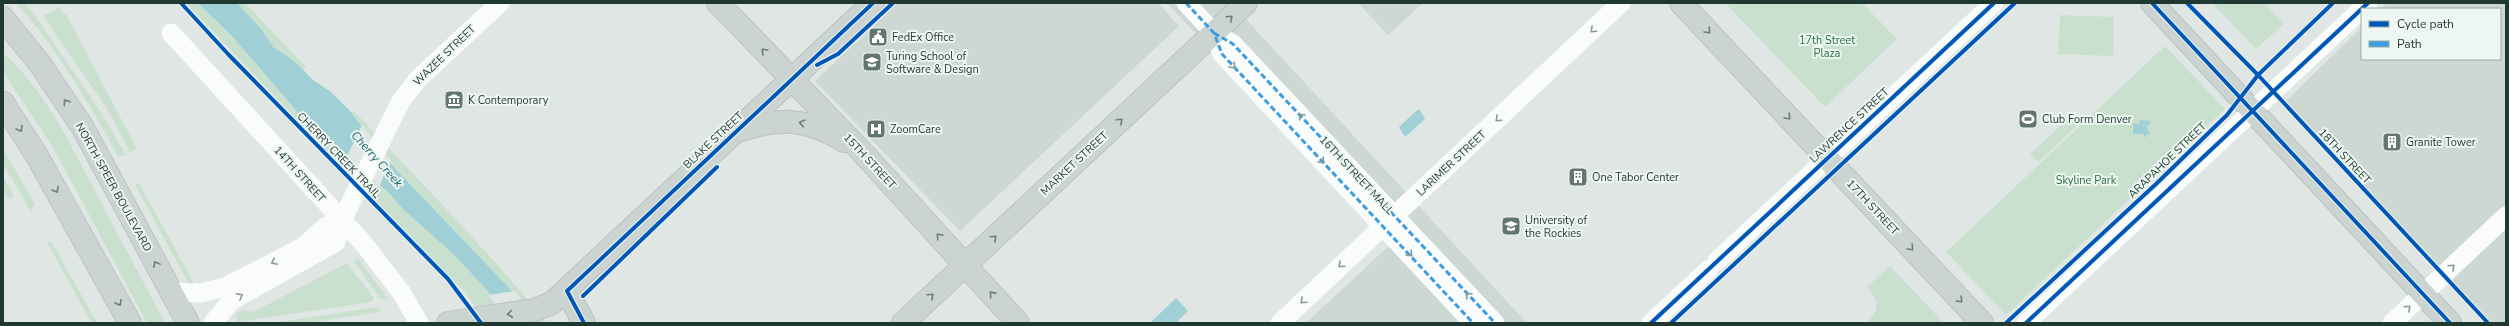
<svg xmlns="http://www.w3.org/2000/svg" width="2509" height="326" font-family="'Nunito Sans',sans-serif">
  <style>
    .built { fill: #ced8d3 }
    .green { fill: #c9e0cf }
    .water { fill: #a0d0d5 }
    .pier { fill: #e0e6e3 }
    .lines { fill: none; stroke-linecap: round; stroke-linejoin: round }
    .major-casing { stroke: #bac3c0; stroke-width: 24 }
    .minor { stroke: #fafbfb; stroke-width: 19 }
    .major { stroke: #ccd4d1; stroke-width: 22 }
    .quiet { stroke: #3c9ee1; stroke-width: 3; stroke-dasharray: 6 3; stroke-linecap: butt }
    .cycleway-casing { stroke: #edf6f1; stroke-width: 6 }
    .cycleway { stroke: #0057b8; stroke-width: 4 }
    .oneway { stroke: #6d7e79 }
    .oneway2 { stroke: #8c9a96 }
    .labels { text-anchor: middle; stroke-width: 4; stroke-linejoin: round; paint-order: stroke }
    .poi-label { font-size: 11px; fill: #1f3831; stroke: #edf6f1; text-anchor: start }
    .park-label { font-size: 11px; fill: #2a6e42; stroke: #edf6f1 }
    .street-label { font-size: 11px; fill: #1f3831; stroke: #edf6f1 }
    .water-label { font-size: 12px; font-style: italic; fill: #1b6773; stroke: #edf6f1 }
  </style>
  <rect width="100%" height="100%" fill="#e0e6e3"/>
  <path class="built" d="M898 3H1158L1179 26 960 231 815 81Z
    M1167 3H1231L1527 323H1466Z
    M1358 3H1423L1388 35Z
    M2387 3H2506V323H2488L2284 103 2362 27V59H2500V9H2381Z
    M1391 244 1465 323H1306Z"/>
  <path class="green" d="M16 3H24L34 14 101 112 126 155 118 156C91 106 54 44 16 3Z
    M186 3H198L232 36 312 129H316L388 192 404 210 452 253 486 289 512 323H486L467 294 364 190Z
    M237 3H245L306 67 302 70 292 59 273 47 262 30Z
    M1725 3H1862L1897 39 1825 107Z
    M2212 3H2264L2284 24 2256 49Z
    M60 7 64 15 66 14 137 149 130 152 108 110 43 16Z
    M2060 15 2114 17 2113 56 2058 54Z
    M2165 46 2225 109 2006 315 1946 252Z
    M3 53C45 90 70 143 95 191 118 235 142 279 165 323H147L53 147 3 72Z
    M350 111H354C419 181 487 249 547 323H536L509 288 391 163Z
    M2072 115 2080 123 2038 162 2030 154Z
    M3 149 35 204 31 212 3 163Z
    M3 177 14 196 9 199 3 189Z
    M139 183 196 287 189 284 135 185Z
    M51 241 97 323H92L47 243Z
    M358 258 388 299H381L354 262Z
    M347 263 374 298 371 302 238 322 236 313 243 310 253 312Z
    M1890 266 1944 323H1866C1880 310 1880 301 1867 287Z
    M379 307 380 312 305 323H273Z"/>
  <path class="water" d="M198 3H237L262 30 273 47 292 59 313 80 331 92 350 111 392 165 509 288 536 323H512L486 289 452 253 404 210 388 192 317 129H312L232 36Z
    M1417 110H1420L1425 119 1405 137 1399 127Z
    M2149 115 2150 125H2146L2150 134H2147L2144 138V134H2133V123L2139 124 2140 120 2149 121Z
    M1176 298 1188 311 1176 323H1150Z"/>
  <path class="pier" d="M362 125 391 160 379 187 346 158Z
    M515 291 538 322V323H510L488 295Z"/>
  <g class="lines">
    <g class="major-casing">
      <path id="major" d="M718 3 862 152 1018 323
        M1681 3 1982 323
        M2152 3 2450 323
        M3 18 40 64 83 128 188 323
        M3 103 37 156 130 323
        M738 131C780 117 806 118 844 141
        M567 291 584 323
        M448 323 534 310 552 303 873 3
        M903 323 1246 3"/>
    </g>
    <path class="minor" d="M1186 3 1214 33 1222 54 1473 323
      M171 33 364 244 401 292 419 323
      M1214 33 1233 44 1495 323
      M1717 261 1994 3
      M171 292 201 293 225 287 303 247 325 227 342 220
      M213 323 231 301 336 242 342 220 401 101 418 79 500 3
      M1280 323 1621 3
      M1651 323 1709 269
      M2026 323 2368 3
      M2392 323 2506 216"/>
    <use href="#major" class="major"/>
    <path class="quiet" d="M1186 3 1214 33 1222 54 1473 323
      M1214 33 1233 44 1495 323"/>
    <g class="cycleway-casing">
      <path id="cycleway" d="M181 3 228 54 448 279 481 323
        M2152 3 2450 323
        M2187 3 2258 75 2488 323
        M817 65 838 54 893 3
        M583 296 717 167
        M584 323 567 291 873 3
        M1651 323 1994 3
        M1671 323 2015 3
        M2006 323 2156 184 2227 115 2258 75 2333 3
        M2026 323 2368 3"/>
    </g>
    <use href="#cycleway" class="cycleway"/>
  </g>
  <defs><path id="oneway-chevron" d="M-2-3.5L2.5 0L-2 3.5" fill="none" stroke-width="1.6" stroke-linecap="round" stroke-linejoin="round"/></defs>
  <g class="oneway">
    <use href="#oneway-chevron" transform="translate(1230 18) rotate(-43)"/>
    <use href="#oneway-chevron" transform="translate(1708 31) rotate(47)"/>
    <use href="#oneway-chevron" transform="translate(764 51) rotate(-134)"/>
    <use href="#oneway-chevron" transform="translate(66 102) rotate(-124)"/>
    <use href="#oneway-chevron" transform="translate(1788 117) rotate(47)"/>
    <use href="#oneway-chevron" transform="translate(1120 121) rotate(-43)"/>
    <use href="#oneway-chevron" transform="translate(802 123) rotate(-168)"/>
    <use href="#oneway-chevron" transform="translate(20 129) rotate(59)"/>
    <use href="#oneway-chevron" transform="translate(56 190) rotate(61)"/>
    <use href="#oneway-chevron" transform="translate(939 236) rotate(-133)"/>
    <use href="#oneway-chevron" transform="translate(994 238) rotate(-43)"/>
    <use href="#oneway-chevron" transform="translate(1911 248) rotate(47)"/>
    <use href="#oneway-chevron" transform="translate(156 264) rotate(-118)"/>
    <use href="#oneway-chevron" transform="translate(992 294) rotate(-132)"/>
    <use href="#oneway-chevron" transform="translate(931 296) rotate(-43)"/>
    <use href="#oneway-chevron" transform="translate(1960 300) rotate(46)"/>
    <use href="#oneway-chevron" transform="translate(119 303) rotate(61)"/>
    <use href="#oneway-chevron" transform="translate(510 314) rotate(172)"/>
  </g>
  <g class="oneway2">
    <use href="#oneway-chevron" transform="translate(1593 30) rotate(137)"/>
    <use href="#oneway-chevron" transform="translate(1233 66) rotate(47)"/>
    <use href="#oneway-chevron" transform="translate(1301 116) rotate(-133)"/>
    <use href="#oneway-chevron" transform="translate(1498 119) rotate(137)"/>
    <use href="#oneway-chevron" transform="translate(1322 161) rotate(47)"/>
    <use href="#oneway-chevron" transform="translate(1410 254) rotate(47)"/>
    <use href="#oneway-chevron" transform="translate(274 262) rotate(153)"/>
    <use href="#oneway-chevron" transform="translate(1341 265) rotate(137)"/>
    <use href="#oneway-chevron" transform="translate(2452 267) rotate(-43)"/>
    <use href="#oneway-chevron" transform="translate(1468 295) rotate(-133)"/>
    <use href="#oneway-chevron" transform="translate(240 296) rotate(-29)"/>
    <use href="#oneway-chevron" transform="translate(1303 301) rotate(137)"/>
    <use href="#oneway-chevron" transform="translate(2408 308) rotate(-43)"/>
  </g>
  <defs>
    <g id="civic-square" transform="scale(1)"><rect x="-9" y="-9" width="18" height="18" rx="4" fill="#63756f" stroke="#edf6f1"/><path d="M-.6-6.5H3V-4.5H.6V-3L4-1V1h2V6H-6V1h2V-1L-.6-3ZM-1.2 2.5V6h2.4V2.5Z" fill="#fff"/></g>
    <g id="school-square" transform="scale(1)"><rect x="-9" y="-9" width="18" height="18" rx="4" fill="#63756f" stroke="#edf6f1"/><path d="M0-5L7-2L0 1L-7-2ZM-4 1L0 2.5L4 1V4Q0 6-4 4Z" fill="#fff"/></g>
    <g id="museum-square" transform="scale(1)"><rect x="-9" y="-9" width="18" height="18" rx="4" fill="#63756f" stroke="#edf6f1"/><path d="M0-6L6-3V-2H-6V-3ZM-5-1h2V3h-2ZM-1-1h2V3h-2ZM3-1h2V3H3ZM-6 4H6V6H-6Z" fill="#fff"/></g>
    <g id="stadium-square" transform="scale(1)"><rect x="-9" y="-9" width="18" height="18" rx="4" fill="#63756f" stroke="#edf6f1"/><path d="M0-5a6.5 5 0 1 0 0 10a6.5 5 0 1 0 0-10ZM-3.5-1.8h7v3.6h-7Z" fill="#fff"/></g>
    <g id="hospital-square" transform="scale(1)"><rect x="-9" y="-9" width="18" height="18" rx="4" fill="#63756f" stroke="#edf6f1"/><path d="M-5-5h3v3.5h4V-5h3V5h-3V1.5h-4V5h-3Z" fill="#fff"/></g>
    <g id="building-square" transform="scale(1)"><rect x="-9" y="-9" width="18" height="18" rx="4" fill="#63756f" stroke="#edf6f1"/><path d="M-4-6H4V6H1V3H-1V6H-4ZM-2.5-4.3h1.7v1.8h-1.7ZM.8-4.3h1.7v1.8H.8ZM-2.5-1h1.7V.8h-1.7ZM.8-1h1.7V.8H.8Z" fill="#fff"/></g>
    <g id="university-square" transform="scale(1)"><rect x="-9" y="-9" width="18" height="18" rx="4" fill="#63756f" stroke="#edf6f1"/><path d="M0-5L7-2L0 1L-7-2ZM-4 1L0 2.5L4 1V4Q0 6-4 4Z" fill="#fff"/></g>
  </defs>
  <g fill-rule="evenodd">
    <use href="#civic-square" x="878" y="37"/>
    <use href="#school-square" x="872" y="62"/>
    <use href="#museum-square" x="454" y="100"/>
    <use href="#stadium-square" x="2028" y="119"/>
    <use href="#hospital-square" x="876" y="129"/>
    <use href="#building-square" x="2392" y="142"/>
    <use href="#building-square" x="1578" y="177"/>
    <use href="#university-square" x="1511" y="226"/>
  </g>
  <g class="labels">
    <g class="poi-label">
      <text x="892" y="41">FedEx Office</text>
      <text x="886" y="60">Turing School of<tspan x="886" dy="13">Software &amp; Design</tspan></text>
      <text x="468" y="104">K Contemporary</text>
      <text x="2042" y="123">Club Form Denver</text>
      <text x="890" y="133">ZoomCare</text>
      <text x="2406" y="146">Granite Tower</text>
      <text x="1592" y="181">One Tabor Center</text>
      <text x="1525" y="224">University of<tspan x="1525" dy="13">the Rockies</tspan></text>
    </g>
    <g class="park-label">
      <text x="1827" y="44">17th Street<tspan x="1827" dy="13">Plaza</tspan></text>
      <text x="2086" y="184">Skyline Park</text>
    </g>
    <g class="street-label">
      <text transform="translate(444 55) rotate(-44)" y="4">WAZEE STREET</text>
      <text transform="translate(1849 125) rotate(-43)" y="4">LAWRENCE STREET</text>
      <text transform="translate(713 140) rotate(-43)" y="4">BLAKE STREET</text>
      <text transform="translate(339 155) rotate(46)" y="4">CHERRY CREEK TRAIL</text>
      <text transform="translate(2345 156) rotate(47)" y="4">18TH STREET</text>
      <text transform="translate(2167 160) rotate(-44)" y="4">ARAPAHOE STREET</text>
      <text transform="translate(870 161) rotate(47)" y="4">15TH STREET</text>
      <text transform="translate(1074 163) rotate(-43)" y="4">MARKET STREET</text>
      <text transform="translate(1451 163) rotate(-43)" y="4">LARIMER STREET</text>
      <text transform="translate(300 174) rotate(48)" y="4">14TH STREET</text>
      <text transform="translate(1357 175) rotate(47)" y="4">16TH STREET MALL</text>
      <text transform="translate(114 187) rotate(61)" y="4">NORTH SPEER BOULEVARD</text>
      <text transform="translate(1873 207) rotate(47)" y="4">17TH STREET</text>
    </g>
    <g class="water-label">
      <text transform="translate(377 159) rotate(48)" y="4">Cherry Creek</text>
    </g>
  </g>
  <rect width="2509" height="326" fill="none" stroke="#1f3831" stroke-width="8"/>
  <rect x="2361" y="8" width="140" height="52" fill="#edf6f1" stroke="#9baaa4"/>
  <rect x="2369" y="21" width="20" height="6" fill="#0057b8" stroke="#9baaa4"/>
  <text x="2397" y="28" font-size="12" fill="#1f3831">Cycle path</text>
  <rect x="2369" y="41" width="20" height="6" fill="#3c9ee1" stroke="#9baaa4"/>
  <text x="2397" y="48" font-size="12" fill="#1f3831">Path</text>
</svg>
